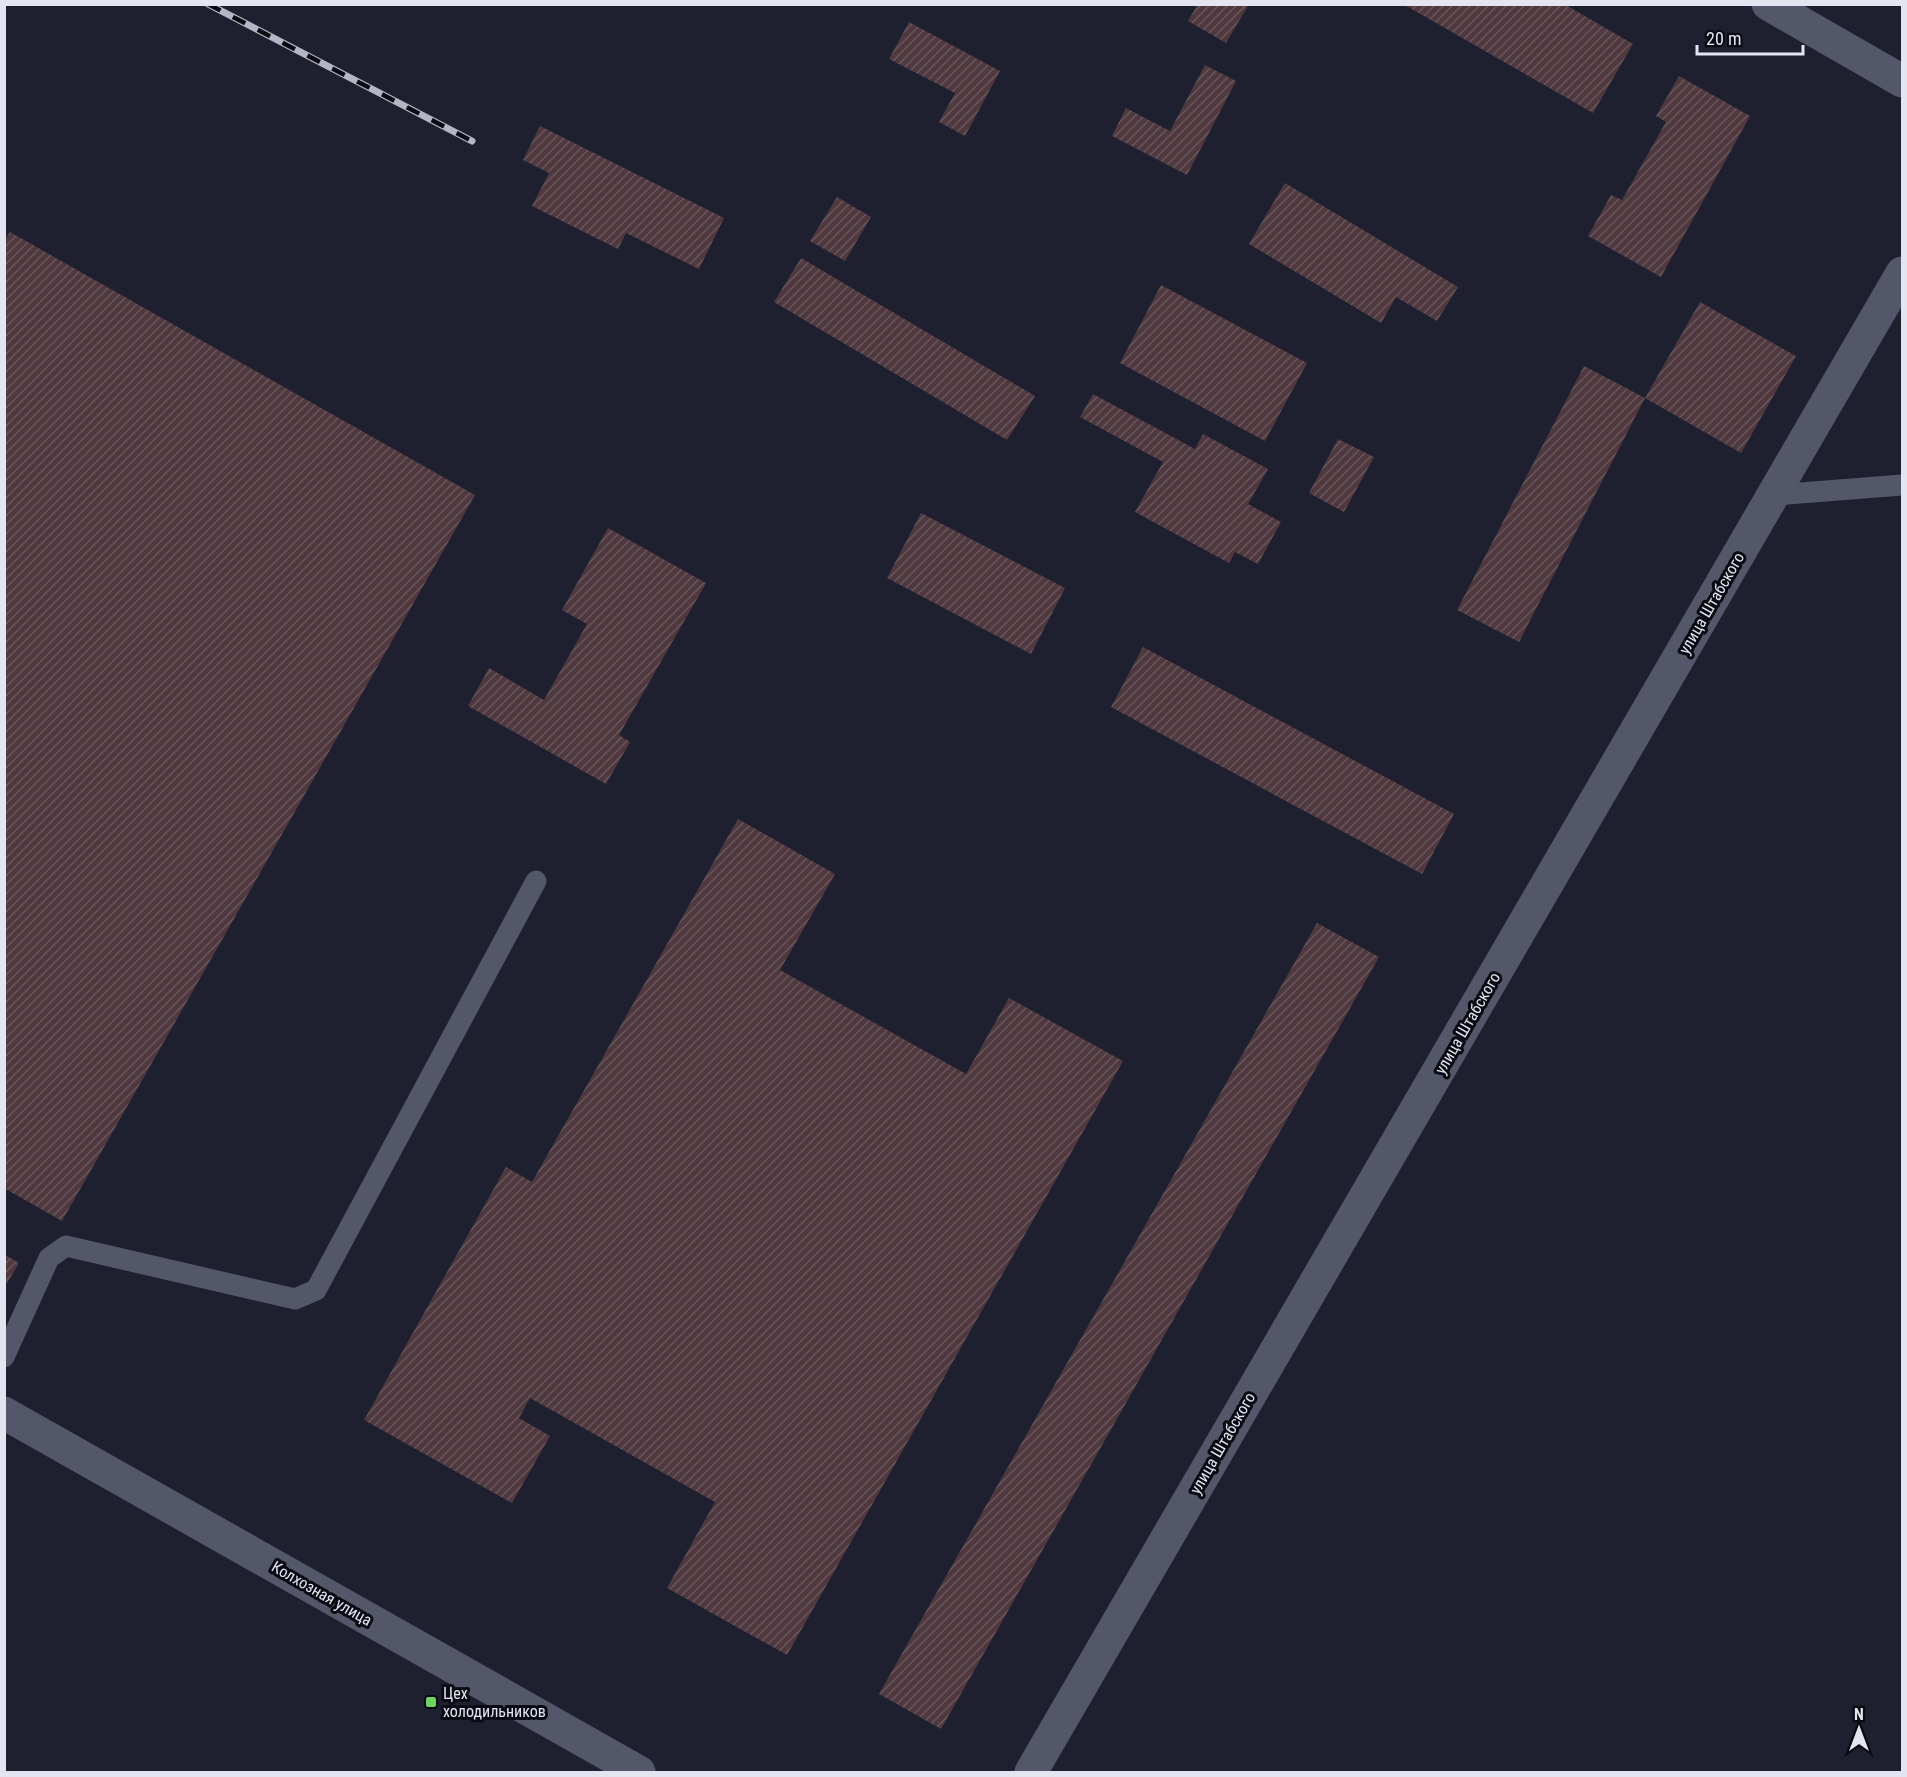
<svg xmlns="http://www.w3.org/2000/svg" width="1907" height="1777" font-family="'Roboto Condensed',sans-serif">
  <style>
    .building { fill: url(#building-hatch) }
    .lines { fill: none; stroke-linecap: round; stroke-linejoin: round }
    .service { stroke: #54576a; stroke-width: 21 }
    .minor { stroke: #54576a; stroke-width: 33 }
    .tertiary { stroke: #54576a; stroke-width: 33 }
    .secondary { stroke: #54576a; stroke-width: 33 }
    .rail-casing { stroke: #b4b6c3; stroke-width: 7 }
    .rail { stroke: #090a12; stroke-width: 4.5; stroke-dasharray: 14; stroke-linecap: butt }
    .poi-dot { fill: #6dd361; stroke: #090a12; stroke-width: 2 }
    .labels { text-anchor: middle; stroke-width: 6; stroke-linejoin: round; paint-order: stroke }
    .street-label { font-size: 16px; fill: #e3e5f0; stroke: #090a12 }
    .poi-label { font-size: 16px; fill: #e3e5f0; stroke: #090a12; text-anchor: start }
  </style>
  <defs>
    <pattern id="building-hatch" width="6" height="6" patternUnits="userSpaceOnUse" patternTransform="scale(1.5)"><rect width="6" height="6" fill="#4f393f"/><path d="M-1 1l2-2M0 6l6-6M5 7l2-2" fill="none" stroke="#68565b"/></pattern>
  </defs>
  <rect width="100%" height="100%" fill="#1e2030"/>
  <path class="building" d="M1198 4H1249L1226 43 1188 21Z
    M1403 4H1564L1633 44 1593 113Z
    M909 22 1000 71 965 136 939 122 955 93 889 59Z
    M1205 65 1236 81 1187 175 1112 136 1126 108 1170 131Z
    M1679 76 1750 116 1661 277 1588 236 1611 195 1622 200 1666 122 1656 116Z
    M540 126 724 218 699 269 626 233 618 249 532 206 549 173 523 160Z
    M1285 183 1458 287 1437 321 1396 297 1381 323 1249 244Z
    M837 197 871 217 845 261 810 241Z
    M10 232 475 495 62 1221 4 1188V242Z
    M801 258 1035 396 1007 440 774 302Z
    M1161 285 1307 363 1265 441 1120 363Z
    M1700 302 1796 356 1741 453 1645 398Z
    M1584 366 1645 398 1519 642 1457 610Z
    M1093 394 1195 449 1203 434 1268 469 1248 504 1281 522 1258 564 1235 552 1229 563 1135 512 1163 462 1080 417Z
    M1338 439 1374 457 1344 512 1309 493Z
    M921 513 1065 588 1031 654 887 578Z
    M608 528 706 583 619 735 630 742 606 784 468 706 489 668 544 700 587 624 562 610Z
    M1143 647 1454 814 1422 874 1111 707Z
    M738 819 835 874 780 970 966 1074 1009 998 1123 1061 787 1655 667 1588 715 1502 530 1398 519 1418 550 1436 512 1503 364 1420 506 1167 532 1182Z
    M1317 923 1379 957 941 1729 879 1694Z
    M4 1254 19 1263 4 1288Z"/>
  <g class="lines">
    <path class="service" d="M1774 495 1902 485
      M4 1357 49 1258 66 1246 295 1299 316 1290 536 881"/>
    <path class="minor" d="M1768 4 1902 81"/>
    <path class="tertiary" d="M1031 1772 1902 273"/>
    <path class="secondary" d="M4 1413 639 1772"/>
    <g class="rail-casing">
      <path id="rail" d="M208 4 472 141"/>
    </g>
    <use href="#rail" class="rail"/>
  </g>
  <rect class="poi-dot" x="425" y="1696" width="12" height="12" rx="3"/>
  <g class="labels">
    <g class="street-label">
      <text transform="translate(1711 603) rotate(-60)" y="6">улица Штабского</text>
      <text transform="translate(1467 1023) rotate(-60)" y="6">улица Штабского</text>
      <text transform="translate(1222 1443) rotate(-60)" y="6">улица Штабского</text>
      <text transform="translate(322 1593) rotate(30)" y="6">Колхозная улица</text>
    </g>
    <g class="poi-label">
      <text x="443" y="1699">Цех<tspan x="443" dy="18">холодильников</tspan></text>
    </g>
  </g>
  <rect width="1907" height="1777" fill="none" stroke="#e3e5f0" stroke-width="12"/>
  <g transform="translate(1859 1729)" stroke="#090a12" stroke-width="4.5" paint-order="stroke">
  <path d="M0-4.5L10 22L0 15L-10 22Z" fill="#e3e5f0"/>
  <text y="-9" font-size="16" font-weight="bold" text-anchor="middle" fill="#e3e5f0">N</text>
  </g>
  <path d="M1697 45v9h106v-9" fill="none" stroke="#e3e5f0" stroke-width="3"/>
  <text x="1706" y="45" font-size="18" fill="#e3e5f0" stroke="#090a12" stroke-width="4.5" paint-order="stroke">20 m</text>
</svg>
